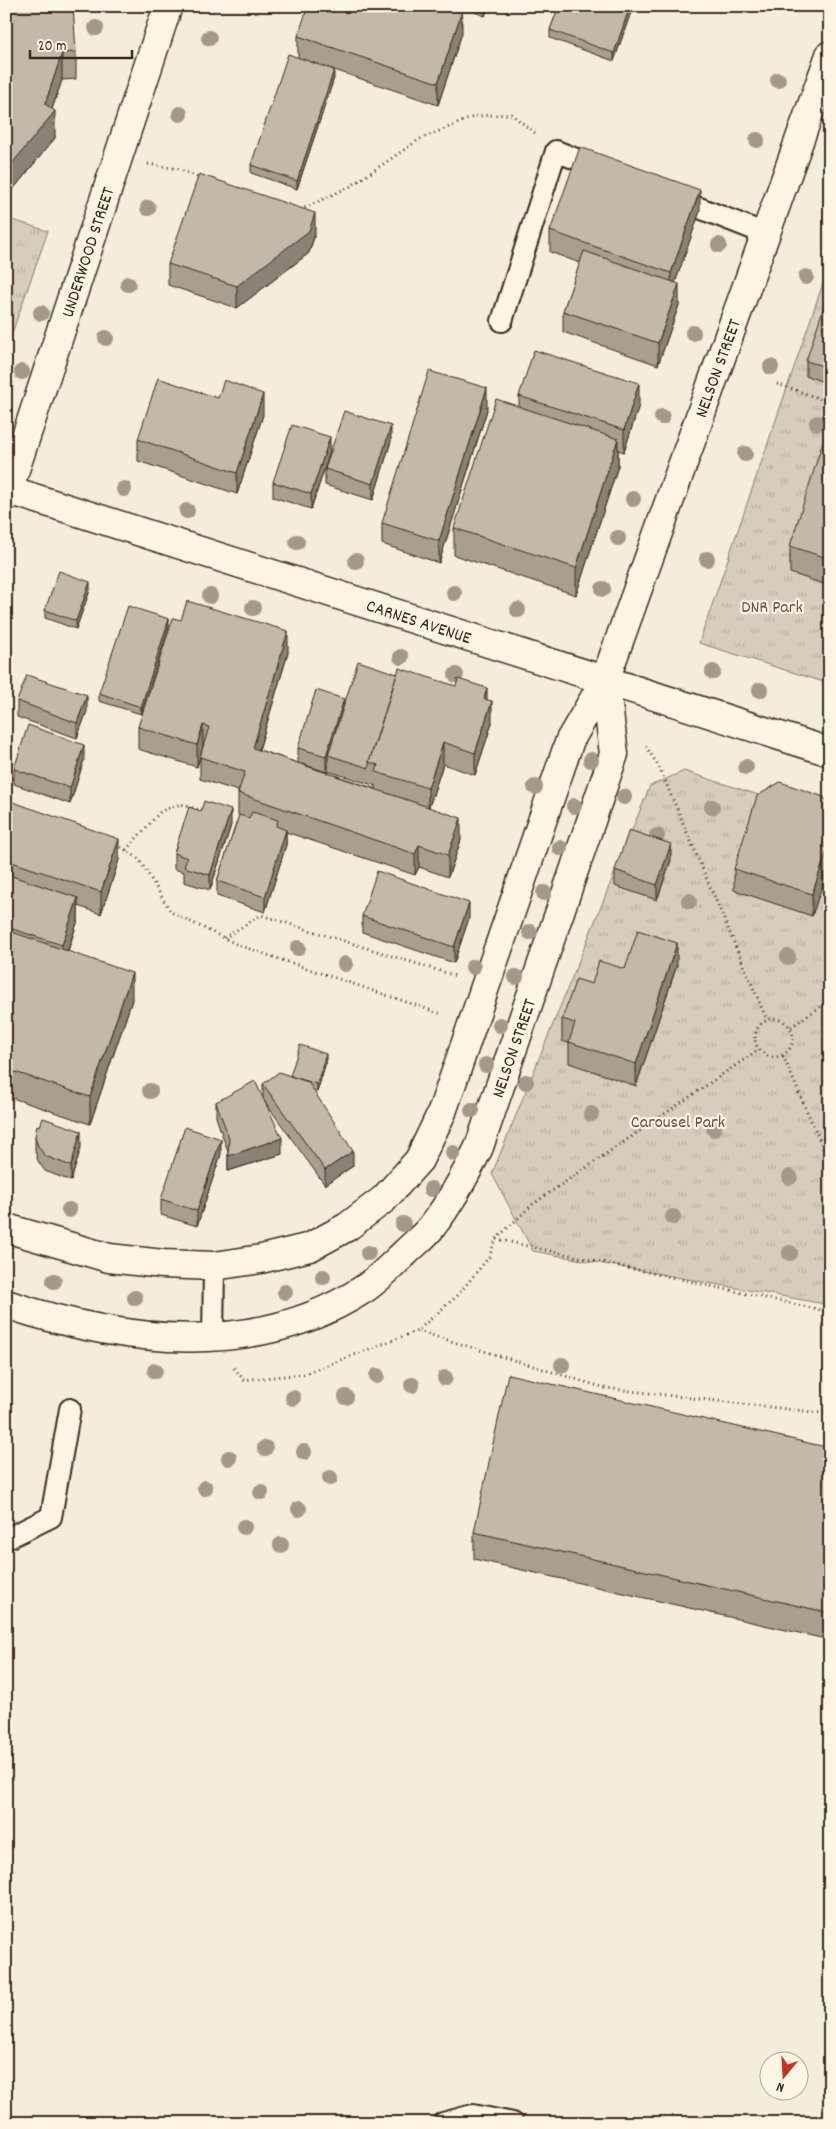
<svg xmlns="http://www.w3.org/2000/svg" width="836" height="2129" font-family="Dekko,sans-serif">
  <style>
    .park { fill: url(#park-tufts); stroke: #887c6e }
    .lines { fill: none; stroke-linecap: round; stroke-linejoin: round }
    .lane-casing { stroke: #3b2a1e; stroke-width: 24 }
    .street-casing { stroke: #3b2a1e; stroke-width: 31 }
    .path { stroke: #3b2a1e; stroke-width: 3; stroke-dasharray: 1 4; stroke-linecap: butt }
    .lane { stroke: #fcf5e5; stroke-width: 20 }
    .street { stroke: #fcf5e5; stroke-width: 28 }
    .tree { fill: #a4988a }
    .wall { fill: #a89f92; stroke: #3b2a1e; fill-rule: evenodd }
    .shaded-wall { fill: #888277; stroke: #3b2a1e }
    .building { fill: #c3b9aa; stroke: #3b2a1e }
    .labels { text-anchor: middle; stroke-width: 4.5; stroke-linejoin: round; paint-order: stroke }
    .street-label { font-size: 18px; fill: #3b2a1e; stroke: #fcf5e5 }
    .park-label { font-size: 18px; fill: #625346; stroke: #fcf5e5 }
  </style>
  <defs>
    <pattern id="park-tufts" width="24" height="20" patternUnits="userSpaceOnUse" patternTransform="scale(1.25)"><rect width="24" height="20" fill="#d6cdbd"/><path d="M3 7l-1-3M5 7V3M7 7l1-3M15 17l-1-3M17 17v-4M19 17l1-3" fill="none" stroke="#b9b0a2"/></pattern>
  </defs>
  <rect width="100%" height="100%" fill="#f4eddd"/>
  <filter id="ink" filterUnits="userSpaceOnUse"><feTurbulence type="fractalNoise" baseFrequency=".02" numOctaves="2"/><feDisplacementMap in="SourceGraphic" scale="10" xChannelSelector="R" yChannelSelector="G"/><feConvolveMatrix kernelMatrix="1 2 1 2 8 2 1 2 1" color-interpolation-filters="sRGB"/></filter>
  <g filter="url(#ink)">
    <path class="park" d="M9 219 48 231 6 350V221Z
      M830 263V684L699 643Z
      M684 771 830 818V1305L533 1251 492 1174 650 786Z"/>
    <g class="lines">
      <g class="lane-casing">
        <path id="lane" d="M674 198 766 234
          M502 321 556 151 601 169
          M213 1339 214 1266
          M6 1539 51 1517 70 1409
          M443 2123 473 2115 513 2123"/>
      </g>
      <g class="street-casing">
        <path id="street" d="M9 490 830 752
          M6 497 168 6
          M6 1228 109 1258 163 1264 214 1266 261 1259 310 1247 347 1227 384 1199 419 1160 442 1112 570 740 605 680 830 55
          M6 1304C123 1343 255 1360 364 1289 379 1279 393 1264 406 1252 415 1243 426 1235 433 1225 452 1201 466 1174 479 1147L614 754 605 680"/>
      </g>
      <path class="path" d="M148 164 178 169 200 178
        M300 210 351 186 420 139 476 116 511 114 535 133
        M777 384 830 402
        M646 746 659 767 767 1020
        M117 844 139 859 171 912 238 945 442 1014
        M126 850 161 811 181 804 205 812
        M224 938 261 915 456 976
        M755 1038a19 19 0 1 1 38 0a19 19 0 1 1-38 0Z
        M791 1027 830 1000
        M783 1056 830 1164
        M496 1239 533 1204 758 1050
        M418 1331 605 1388 830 1414
        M234 1368 244 1380 304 1374 417 1331 457 1296 489 1257 496 1239 830 1312"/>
      <use href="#lane" class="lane"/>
      <use href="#street" class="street"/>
    </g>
    <g class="tree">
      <circle cx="96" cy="28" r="8"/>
      <circle cx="209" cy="38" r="8"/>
      <circle cx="778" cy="80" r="8"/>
      <circle cx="180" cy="114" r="8"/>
      <circle cx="757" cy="140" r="8"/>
      <circle cx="148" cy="208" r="8"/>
      <circle cx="719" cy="245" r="8"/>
      <circle cx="806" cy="277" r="8"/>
      <circle cx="128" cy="284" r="8"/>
      <circle cx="41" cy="313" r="8"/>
      <circle cx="693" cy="333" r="8"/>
      <circle cx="106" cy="338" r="8"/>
      <circle cx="771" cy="367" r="8"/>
      <circle cx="22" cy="372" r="8"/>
      <circle cx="662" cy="417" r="8"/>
      <circle cx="817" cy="423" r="8"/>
      <circle cx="745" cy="454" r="8"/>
      <circle cx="124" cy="489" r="8"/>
      <circle cx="633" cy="499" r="8"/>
      <circle cx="187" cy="511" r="8"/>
      <circle cx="618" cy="538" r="8"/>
      <circle cx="297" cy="542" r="8"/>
      <circle cx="707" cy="559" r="8"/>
      <circle cx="356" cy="561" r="8"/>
      <circle cx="603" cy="589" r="8"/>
      <circle cx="454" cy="593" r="8"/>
      <circle cx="210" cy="596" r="8"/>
      <circle cx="253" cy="608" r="8"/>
      <circle cx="518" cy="610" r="8"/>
      <circle cx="401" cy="657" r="8"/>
      <circle cx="713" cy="672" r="8"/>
      <circle cx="456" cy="675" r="8"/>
      <circle cx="760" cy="690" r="8"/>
      <circle cx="591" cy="760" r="8"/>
      <circle cx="746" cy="767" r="8"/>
      <circle cx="535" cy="787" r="8"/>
      <circle cx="624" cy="797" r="8"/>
      <circle cx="574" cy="806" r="8"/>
      <circle cx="712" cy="807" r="8"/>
      <circle cx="657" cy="836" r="8"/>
      <circle cx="560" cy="848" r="8"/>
      <circle cx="544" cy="893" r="8"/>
      <circle cx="689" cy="901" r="8"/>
      <circle cx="530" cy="932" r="8"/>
      <circle cx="298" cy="948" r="8"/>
      <circle cx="788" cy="957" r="8"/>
      <circle cx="345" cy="964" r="8"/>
      <circle cx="473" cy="967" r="8"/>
      <circle cx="516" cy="977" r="8"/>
      <circle cx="500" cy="1025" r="8"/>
      <circle cx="486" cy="1065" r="8"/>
      <circle cx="526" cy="1082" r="8"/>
      <circle cx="150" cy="1091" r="8"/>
      <circle cx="472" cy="1110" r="8"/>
      <circle cx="591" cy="1114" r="8"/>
      <circle cx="714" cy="1129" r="8"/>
      <circle cx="453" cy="1153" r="8"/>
      <circle cx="790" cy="1177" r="8"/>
      <circle cx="431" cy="1189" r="8"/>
      <circle cx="69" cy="1210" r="8"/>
      <circle cx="673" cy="1217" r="8"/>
      <circle cx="403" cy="1224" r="8"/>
      <circle cx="368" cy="1253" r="8"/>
      <circle cx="790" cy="1253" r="8"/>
      <circle cx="323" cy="1277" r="8"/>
      <circle cx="54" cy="1281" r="8"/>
      <circle cx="285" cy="1292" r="8"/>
      <circle cx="135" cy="1298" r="8"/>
      <circle cx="562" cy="1365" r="8"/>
      <circle cx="155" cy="1371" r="8"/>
      <circle cx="377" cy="1376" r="8"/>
      <circle cx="445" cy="1378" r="8"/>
      <circle cx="412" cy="1385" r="8"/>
      <circle cx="346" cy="1397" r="8"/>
      <circle cx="293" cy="1398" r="8"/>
      <circle cx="265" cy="1448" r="8"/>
      <circle cx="304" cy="1452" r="8"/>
      <circle cx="229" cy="1458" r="8"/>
      <circle cx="330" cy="1478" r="8"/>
      <circle cx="205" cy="1488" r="8"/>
      <circle cx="261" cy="1492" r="8"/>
      <circle cx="299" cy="1509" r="8"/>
      <circle cx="244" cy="1527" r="8"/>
      <circle cx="281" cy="1545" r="8"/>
    </g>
    <path class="wall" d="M6 6 76 52V79L62 80 52 109 55 138 6 198Z
      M458 6H488L485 16Z
      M559 6H633L614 61 550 38V30Z
      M462 33 438 105 308 61 334 78 297 189 251 173V165L298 58V36Z
      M700 211 675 282 679 305 658 365 563 332V311L580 263 550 252V231Z
      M315 234 309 253 237 308 168 285V264Z
      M830 307V384L806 376V361Z
      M519 396 639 405 624 452 618 450V466L576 595 454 555V528L519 407Z
      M487 410 439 563 382 544V523Z
      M263 415 237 494 138 461V439Z
      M830 436V586L790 573V546Z
      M391 441 373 500 325 485V469Z
      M330 452 311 509 273 497V482Z
      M90 590 76 629 45 618V610Z
      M169 619 141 714 99 701V693Z
      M181 620 288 653 259 750 298 763V748L344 706 397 674 487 700 492 723 475 775 443 764 429 807 461 840 448 877 419 867 415 875 286 832V845L265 912 217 896V881L239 816 238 815V791L200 779V757L197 767 138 749V727ZM302 764 326 772 328 765V771L376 786V789Z
      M17 701 87 711 77 738 17 717Z
      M84 760 70 804 14 784V769Z
      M830 807 812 916 734 890V869Z
      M201 811 231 825 210 890 184 882V872L174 869V853Z
      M6 812 119 860 101 914 78 906V920L68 951 132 1000 90 1124 6 1096Z
      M671 860 657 900 615 886V870Z
      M362 916 469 918 454 963 362 932Z
      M677 965 636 1086 569 1063V1043L562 1041V1019L592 984 625 969Z
      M326 1062 317 1092 314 1091 353 1166 325 1185 265 1102 282 1154 228 1171V1152L216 1117V1102L263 1098V1084L290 1076Z
      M35 1136 81 1147 71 1181 45 1171 38 1161 35 1151Z
      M221 1154 197 1226 161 1215V1199Z
      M830 1448V1640L474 1559V1532Z"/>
    <path class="shaded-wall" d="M486 6H488L485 16V8Z
      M630 6H633L614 61V53Z
      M462 11V33L438 105V83Z
      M62 53V80L49 118 55 111V138L6 198V171L45 104Z
      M334 70V78L297 189V181Z
      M700 190V211L671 295V273Z
      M315 213V234L309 253 237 308V286Z
      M679 284V305L658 365V343Z
      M639 383V405L624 452V430Z
      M487 388V410L439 563V541Z
      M263 394V415L237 494V473Z
      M391 426V441L373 500V484Z
      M330 437V452L311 509V494Z
      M618 439V466L576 595V568Z
      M90 582V590L76 629V621Z
      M169 619V627L141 714V707Z
      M288 631V653L253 769V748Z
      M487 688V710L484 699Z
      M87 695V711L77 738V723Z
      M344 699V715L328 755V765L326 772V756Z
      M492 701V723L475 775V753Z
      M203 725V747L197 767V745Z
      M443 742V764L428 810V788Z
      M84 745V760L70 804V788Z
      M231 810V825L210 890V875Z
      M461 818V840L448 877V855Z
      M286 830V845L265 912V897Z
      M119 839V860L101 914V892Z
      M830 842V863L812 916V894Z
      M671 844V860L657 900V885Z
      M419 845V867L415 875V854Z
      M78 898V920L62 967V945Z
      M469 903V918L454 963V947Z
      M677 943V965L636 1086V1064Z
      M132 973V1000L90 1124V1097Z
      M326 1054V1062L317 1092V1084Z
      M81 1131V1147L71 1181V1166Z
      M282 1138V1154L228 1171V1156Z
      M221 1139V1154L197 1226V1211Z
      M353 1151V1166L325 1185V1170Z"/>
    <path class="building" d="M6 6H73L76 52 62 53 45 104 55 111 6 171Z
      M308 6H448L462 11 438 83 298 36Z
      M559 6H630L614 53 550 30Z
      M288 54 334 70 297 181 251 165Z
      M580 147 700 190 671 273 550 231Z
      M199 174 315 213 309 231 237 286 168 264Z
      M584 251 679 284 658 343 563 311Z
      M824 306 830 307V368L806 361Z
      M534 350 639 383 624 430 519 396Z
      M429 371 487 388 439 541 382 523Z
      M158 378 218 398 224 380 263 394 237 473 138 439Z
      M496 399 618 439 576 568 454 528Z
      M344 411 391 426 373 484 325 469Z
      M292 425 330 437 311 494 273 482Z
      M825 435 830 436V559L790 546Z
      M59 571 90 582 76 621 45 610Z
      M187 601 288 631 253 748 461 818 448 855 419 845 415 854 238 793 245 772 200 757 209 727 203 725 197 745 138 727 173 618 181 620Z
      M128 606 169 619 141 707 99 693Z
      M358 661 397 674 369 762V768L328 755Z
      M399 668 456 686 458 679 487 688 484 699 492 701 475 753 443 742 428 788 376 772 378 765 369 762Z
      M27 675 87 695 77 723 17 701Z
      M316 690 344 699 326 756 298 748Z
      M28 725 84 745 70 788 14 769Z
      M780 782 824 797 830 807V842L812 894 734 869 757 796Z
      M10 801 119 839 101 892 6 860V812Z
      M204 801 231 810 210 875 184 867 187 858 174 853 189 807 201 811Z
      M252 812 278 820 276 826 286 830 265 897 217 881 239 815 249 818Z
      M629 830 671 844 657 885 615 870Z
      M377 871 469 903 454 947 362 916Z
      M6 874 78 898 62 945 6 927Z
      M6 930 132 973 90 1097 6 1069Z
      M638 930 677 943 636 1064 569 1042 575 1023 562 1019 576 979 592 984 599 961 625 969Z
      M300 1045 326 1054 317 1084 290 1076Z
      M279 1072 308 1082 353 1151 325 1170 263 1084Z
      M255 1081 282 1138 228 1156 229 1138 216 1102Z
      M43 1118 81 1131 71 1166 45 1156 38 1146 35 1136 37 1125 40 1126Z
      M185 1127 221 1139 197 1211 161 1199Z
      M508 1374 830 1448V1613L474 1532Z"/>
  </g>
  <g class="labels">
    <g class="street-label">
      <text transform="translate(87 252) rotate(-72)" y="6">UNDERWOOD STREET</text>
      <text transform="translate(717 368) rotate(-70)" y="6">NELSON STREET</text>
      <text transform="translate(419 621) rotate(18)" y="6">CARNES AVENUE</text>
      <text transform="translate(513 1048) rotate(-71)" y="6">NELSON STREET</text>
    </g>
    <g class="park-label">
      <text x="772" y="612">DNR Park</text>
      <text x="678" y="1127">Carousel Park</text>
    </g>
  </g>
  <rect width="836" height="2129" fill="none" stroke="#fcf5e5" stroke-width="25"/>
  <rect x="12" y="12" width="811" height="2104" fill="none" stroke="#3b2a1e" stroke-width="2" filter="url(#ink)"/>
  <g transform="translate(784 2076) rotate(198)"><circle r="24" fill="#fcf5e5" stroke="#afa495"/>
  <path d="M0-4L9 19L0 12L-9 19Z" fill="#c8321e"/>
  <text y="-8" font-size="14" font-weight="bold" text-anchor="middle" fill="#3b2a1e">N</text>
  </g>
  <path d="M30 50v8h102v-8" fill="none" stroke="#3b2a1e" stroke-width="2.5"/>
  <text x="38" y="50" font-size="15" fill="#3b2a1e" stroke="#fcf5e5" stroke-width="4" paint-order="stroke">20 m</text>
</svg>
